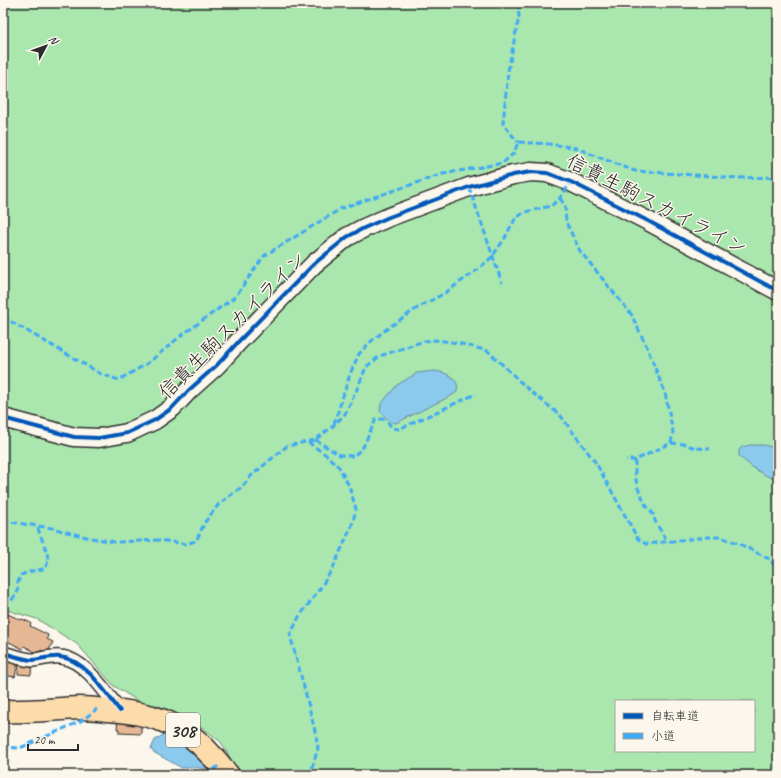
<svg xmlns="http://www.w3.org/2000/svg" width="781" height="778" font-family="Caveat,'Klee One',sans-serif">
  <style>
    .green { fill: #aae7ae; stroke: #6a896c; fill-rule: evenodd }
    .water { fill: #8bcaec; stroke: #658a9f }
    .building { fill: #e5b795; stroke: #2b2b2b }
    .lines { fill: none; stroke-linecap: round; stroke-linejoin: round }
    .street-casing { stroke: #2b2b2b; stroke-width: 16 }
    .secondary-casing { stroke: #2b2b2b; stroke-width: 21 }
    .highway-casing { stroke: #2b2b2b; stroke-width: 25 }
    .street { stroke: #fbf7ec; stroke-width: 13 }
    .secondary { stroke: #fbf7ec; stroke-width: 18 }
    .highway { stroke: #fddcac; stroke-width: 22 }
    .quiet { stroke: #3fa9f5; stroke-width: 3; stroke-dasharray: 6 3; stroke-linecap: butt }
    .cycleway-casing { stroke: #fbf7ec; stroke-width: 6 }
    .cycleway { stroke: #0057b8; stroke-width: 4 }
    .labels { text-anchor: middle; stroke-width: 3; stroke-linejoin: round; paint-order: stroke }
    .shield { fill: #fbf7ec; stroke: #696865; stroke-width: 1 }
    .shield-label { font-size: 19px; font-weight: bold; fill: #2b2b2b }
    .street-label { font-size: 20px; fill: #2b2b2b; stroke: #fbf7ec }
  </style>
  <rect width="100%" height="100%" fill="#fbf7ec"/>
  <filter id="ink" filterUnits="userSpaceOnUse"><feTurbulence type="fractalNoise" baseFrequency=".025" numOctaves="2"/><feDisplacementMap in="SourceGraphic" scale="8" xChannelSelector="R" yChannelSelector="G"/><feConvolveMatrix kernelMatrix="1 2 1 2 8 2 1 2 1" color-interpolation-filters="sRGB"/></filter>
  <g filter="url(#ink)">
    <path class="green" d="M3 3H778V775H240L221 742 198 724 146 706 114 686 77 644 37 619 3 609ZM616 701H754V751H616Z"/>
    <path class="water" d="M434 371C443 372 454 375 457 384 458 387 457 389 457 392L451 396 396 423C390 423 384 416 380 411L381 404 397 385 417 373Z
      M750 445H764L778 449V480C763 476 750 466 739 456V450L742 447Z
      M163 735 173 738 180 739 211 763 206 769 193 767 182 768 153 752 151 749 155 740Z"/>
    <path class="building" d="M3 612 21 620 22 619 31 623 30 626 48 635 47 639 53 642 47 654 41 650 39 654 24 646 23 649 3 639Z
      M3 658 18 661 15 677 3 675Z
      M19 662 32 664 31 675 18 674Z
      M118 718 141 719V734L119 733V729H117Z"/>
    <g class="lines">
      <g class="street-casing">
        <path id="street" d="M3 653C12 655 24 660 33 660 42 659 51 656 60 657 85 659 106 693 120 711"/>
      </g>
      <g class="secondary-casing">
        <path id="secondary" d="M3 418 74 437 99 438 127 433 155 420 172 408 189 390 217 365 239 341 314 264 347 237 364 228 389 217 469 187 513 175 531 172 547 173 571 182 648 221 778 291"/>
      </g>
      <g class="highway-casing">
        <path id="highway" d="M3 711C28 712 54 709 79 708 88 708 98 709 107 710 148 712 182 722 210 754 217 760 222 768 228 775"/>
      </g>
      <use href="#street" class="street"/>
      <use href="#secondary" class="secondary"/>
      <use href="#highway" class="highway"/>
      <path class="quiet" d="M518 3 519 17 508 71 503 124 518 142
        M469 187 502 283
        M560 198 565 206 566 222 580 251 631 314 646 345 665 393 673 432 671 443 646 455 635 460H626
        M3 317 101 374 119 380 148 363 182 335 235 297 264 256 342 208 443 174 503 163 514 153 518 142 549 144 577 148 593 155 635 171 739 178 778 177
        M334 424 350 374 359 354 369 343 388 328 419 307 445 293 477 270 492 257 505 238 511 226 516 218 525 212 551 206 560 198 571 182
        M315 440 340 455 354 456 363 447 376 419H383L387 421 392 428 399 429 476 394
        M308 442 325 454 339 467 349 486 356 509 352 525 333 568 319 590 299 617 290 635 303 683 316 735 318 748 310 775
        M671 443 684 444 696 448 710 449
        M635 460V473L637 486 645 504 654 515 655 521 667 542
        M3 521 52 528 86 537 115 542 140 541 160 540 185 544 196 541 205 522 219 504 243 486 251 476 287 446 315 440 333 426 345 414 358 387 366 367 380 356 424 341 435 340 458 343 488 351 530 391 560 415 596 463 638 539 646 544 708 537H720L738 543 769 559 778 569
        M3 602 11 601 17 593 18 582 21 575 32 571 44 569 49 561 46 550 37 526
        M3 747 20 748 81 721 97 709
        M206 775 220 765"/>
      <g class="cycleway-casing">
        <path id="cycleway" d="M3 418 74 437 99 438 127 433 155 420 172 408 189 390 217 365 239 341 314 264 347 237 364 228 389 217 469 187 513 175 531 172 547 173 571 182 648 221 778 291
          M3 653C12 655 24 660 33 660 42 659 51 656 60 657 85 659 106 693 120 711"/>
      </g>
      <use href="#cycleway" class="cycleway"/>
    </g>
  </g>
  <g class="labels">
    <rect class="shield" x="166" y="713" width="34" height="34" rx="3"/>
    <g class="shield-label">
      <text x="183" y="737">308</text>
    </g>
    <g class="street-label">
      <text transform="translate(657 204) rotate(27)" y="7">信貴生駒スカイライン</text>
      <text transform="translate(232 325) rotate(-45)" y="7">信貴生駒スカイライン</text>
    </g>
  </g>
  <rect width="781" height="778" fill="none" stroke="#fbf7ec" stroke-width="16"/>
  <rect x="8" y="8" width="765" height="762" fill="none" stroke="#2b2b2b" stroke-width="1.5" filter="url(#ink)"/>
  <rect x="615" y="700" width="140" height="52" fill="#fbf7ec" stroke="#a8a59f"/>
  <rect x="623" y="713" width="20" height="6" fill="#0057b8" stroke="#a8a59f"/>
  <text x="651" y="720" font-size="12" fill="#2b2b2b">自転車道</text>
  <rect x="623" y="733" width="20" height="6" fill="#3fa9f5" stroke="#a8a59f"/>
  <text x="651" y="740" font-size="12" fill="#2b2b2b">小道</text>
  <g transform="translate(46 46) rotate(49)" stroke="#fbf7ec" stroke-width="3" paint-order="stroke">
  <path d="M0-3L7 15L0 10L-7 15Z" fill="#2b2b2b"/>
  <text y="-6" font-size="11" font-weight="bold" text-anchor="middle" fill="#2b2b2b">N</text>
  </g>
  <path d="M28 744v6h50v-6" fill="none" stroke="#2b2b2b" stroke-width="2"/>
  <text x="34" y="744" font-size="12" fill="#2b2b2b" stroke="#fbf7ec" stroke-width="3" paint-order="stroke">20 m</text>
</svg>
